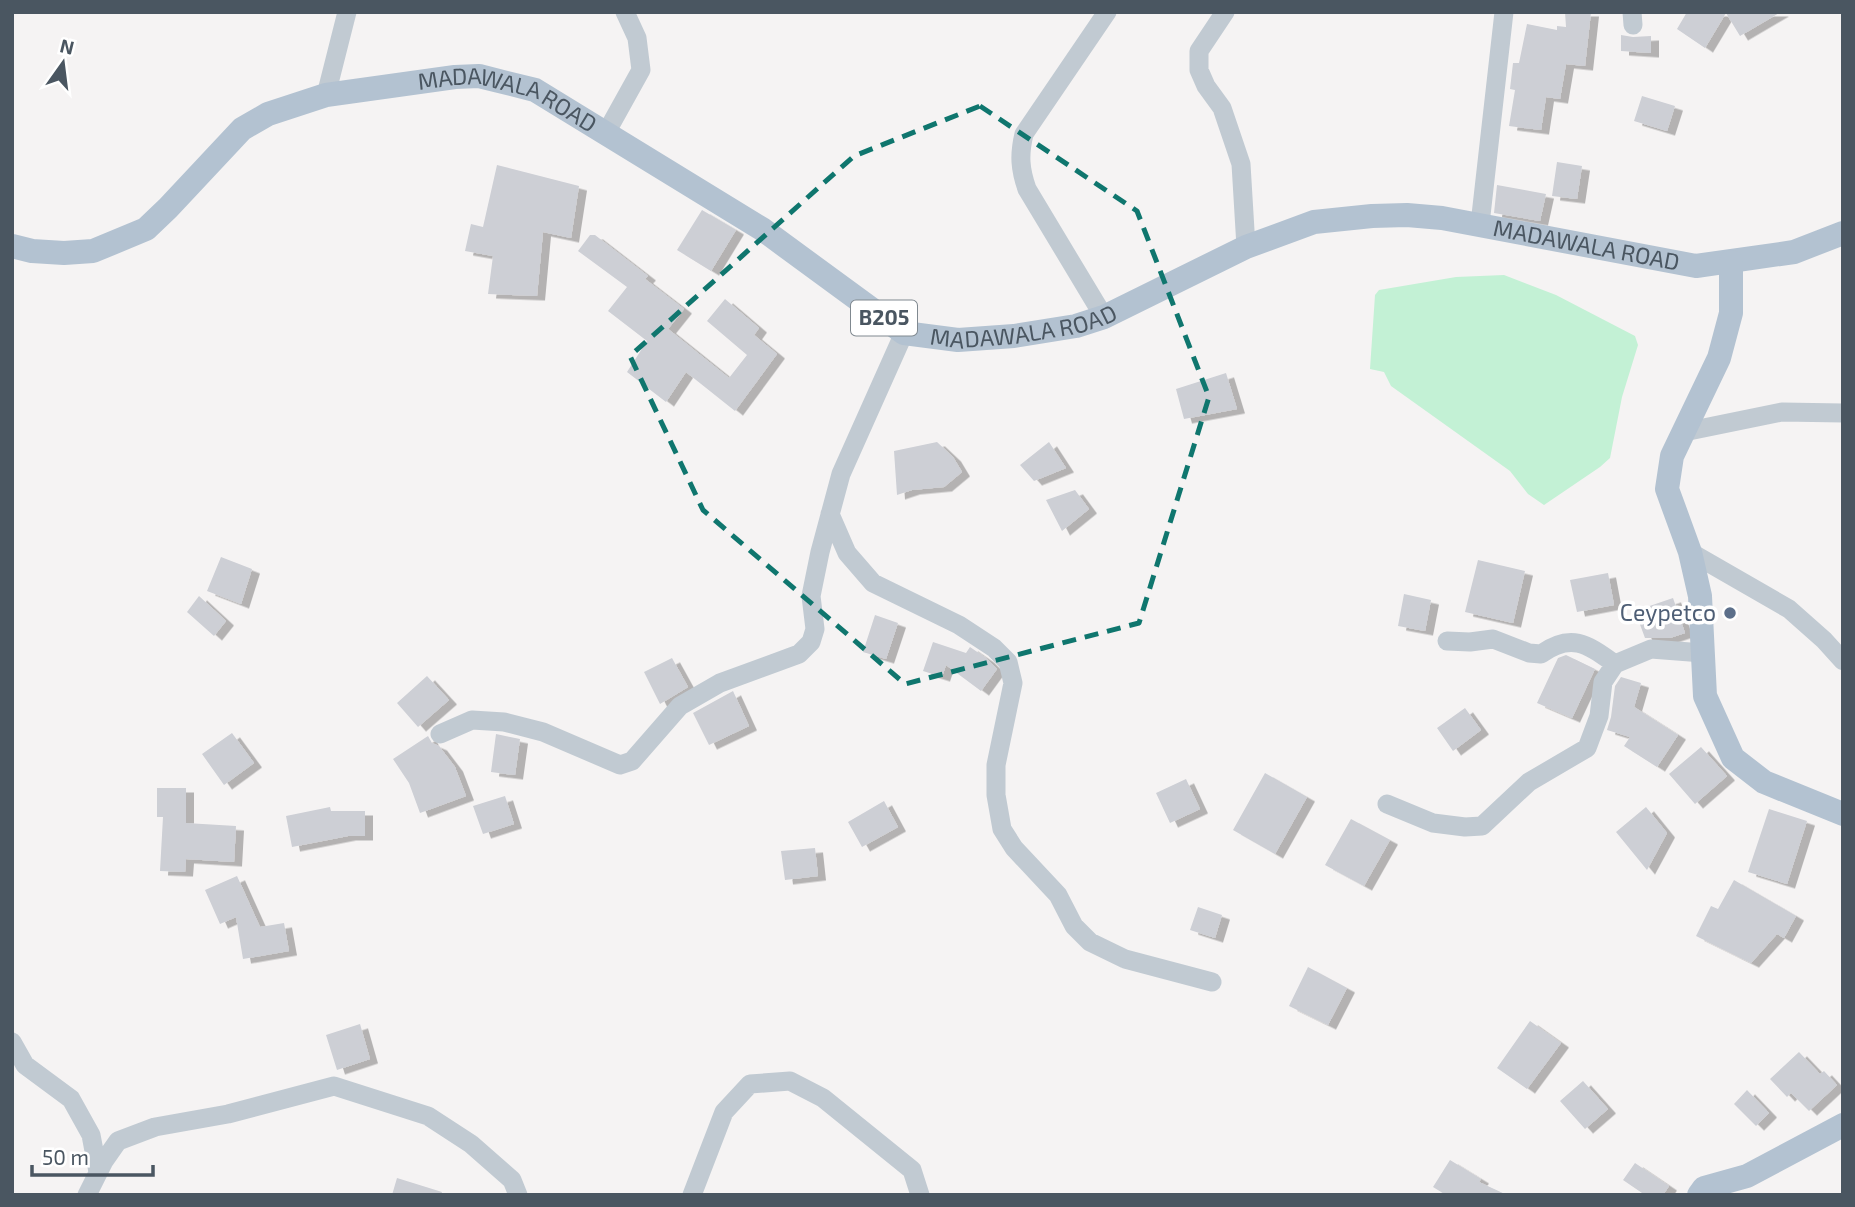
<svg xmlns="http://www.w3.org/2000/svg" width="1855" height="1207" font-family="'Exo 2',sans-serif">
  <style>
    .green { fill: #c3f1d5 }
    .building { fill: #cdcfd5; filter: url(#shadow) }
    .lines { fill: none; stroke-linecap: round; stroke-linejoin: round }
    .minor { stroke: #c1cad2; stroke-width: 19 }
    .major { stroke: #b3c2d1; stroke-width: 24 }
    .marked { fill: none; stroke: #0f766e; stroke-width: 5; stroke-dasharray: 14 9; stroke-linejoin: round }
    .service-dot { fill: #5c6f8a; stroke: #fff; stroke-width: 2.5 }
    .labels { text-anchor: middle; stroke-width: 7; stroke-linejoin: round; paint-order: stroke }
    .shield { fill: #fff; stroke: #808990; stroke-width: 2 }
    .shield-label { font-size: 21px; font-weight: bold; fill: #4a5661 }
    .street-label { font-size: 23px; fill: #4a5661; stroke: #fff }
    .service-label { font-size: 23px; fill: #4e5e75; stroke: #fff; text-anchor: end }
  </style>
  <defs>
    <filter id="shadow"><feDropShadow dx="8" dy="4.5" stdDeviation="0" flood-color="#0004"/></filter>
  </defs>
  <rect width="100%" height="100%" fill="#f5f3f3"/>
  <path class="green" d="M1504 275 1556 295 1635 336 1638 345 1622 397 1610 458 1600 467 1544 505 1528 494 1510 471 1391 386 1384 372 1370 369 1375 295 1379 290 1456 277Z"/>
  <path class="building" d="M1565 12H1591L1585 66 1566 64 1560 99 1546 97 1541 130 1509 126 1515 90 1510 89 1513 63H1519L1527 24 1557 30V26L1566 27Z
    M1687 12H1781L1740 36 1726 13 1705 48 1677 29Z
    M1621 35 1633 37 1651 36V53L1621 51Z
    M1642 96 1675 106 1667 131 1634 121Z
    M1557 162 1582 166 1577 199 1552 196Z
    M497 165 579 186 571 238 543 232 537 296 488 294 493 256 465 251 471 224 483 227Z
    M1497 185 1546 194 1540 221 1494 213Z
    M702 210 736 230 711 271 677 250Z
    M590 235H595L648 276 645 279 684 309 668 329 729 378 747 355 707 321 725 299 759 328 754 335 777 354 735 411 686 372 666 402 627 372 647 341 608 311 627 287 578 251Z
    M1226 373 1237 409 1184 419 1176 389Z
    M937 442 953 457 962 472 944 487 912 490 897 495 894 451Z
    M1049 442 1066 468 1034 481 1020 465Z
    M1075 490 1089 509 1062 531 1046 500Z
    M221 557 252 569 241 604 207 591Z
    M1478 560 1525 571 1513 623 1465 612Z
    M1608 573 1614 605 1577 612 1570 580Z
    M1404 594 1431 600 1425 631 1398 626Z
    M199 596 226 621 214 636 187 612Z
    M1673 598 1685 633 1670 638H1645L1635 611Z
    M875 615 898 623 886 659 863 652Z
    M933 642 966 653 970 647 986 658 997 669 981 691 946 665 942 677 923 671Z
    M1566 655 1595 669 1572 718 1537 703 1558 658Z
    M672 658 688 687 660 704 644 672Z
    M427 676 449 700 418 727 397 703Z
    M1621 677 1641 683 1634 707 1678 735 1657 767 1624 746 1630 737 1607 730 1611 717 1615 686Z
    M733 691 749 726 709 745 693 713Z
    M1465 708 1481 730 1453 751 1437 728Z
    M232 733 254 763 224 785 202 754Z
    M496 734 520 739 515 775 491 772Z
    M428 736 432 743 439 746 455 767 466 796 420 813 409 783 393 759Z
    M1701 747 1727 776 1695 804 1669 774Z
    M1265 773 1307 797 1275 854 1233 830Z
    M1186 779 1200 809 1170 823 1156 793Z
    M157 788H186V823L236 826 234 862 186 859 185 872 160 871 163 817H157Z
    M505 796 514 824 483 834 473 806Z
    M884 801 898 827 862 847 848 822Z
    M330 807 331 811H365V836H348L292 847 286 816Z
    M1646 807 1667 833 1647 870 1616 832Z
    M1769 809 1807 821 1787 884 1748 872Z
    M1351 819 1390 840 1364 886 1325 865Z
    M815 848 818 876 785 880 781 851Z
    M237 876 260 927 284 923 289 951 243 959 236 917 220 924 205 890Z
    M1734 880 1796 916 1784 938 1777 934 1751 963 1696 936 1711 906 1718 909Z
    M1198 907 1222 915 1215 938 1190 930Z
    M1308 967 1347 988 1328 1025 1289 1006Z
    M1530 1021 1561 1043 1527 1089 1497 1068Z
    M360 1024 370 1059 337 1070 326 1035Z
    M1799 1052 1820 1074 1824 1071 1837 1085 1809 1111 1791 1093 1787 1097 1770 1079Z
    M1583 1081 1608 1109 1585 1129 1560 1101Z
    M1747 1090 1769 1113 1756 1126 1734 1104Z
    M1450 1160 1481 1179 1479 1182 1507 1195H1446L1433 1187Z
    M1635 1163 1669 1186 1663 1195H1645L1623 1180Z
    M397 1178 442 1192 441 1195H392Z"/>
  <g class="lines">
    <path class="minor" d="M1225 12 1199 51V70L1206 86 1222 108 1241 164 1246 247
      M1632 12 1633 25
      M326 95 347 12
      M606 133 641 70 637 38 625 12
      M1480 224 1504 12
      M1104 317 1027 189C1020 169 1019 155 1024 134L1107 12
      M1684 432 1782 412 1843 413
      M830 514 847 553 873 583 959 625 994 648 1008 662 1013 683 996 765V795L1002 829 1014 848 1058 895 1074 926 1090 942 1125 959 1212 982
      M1690 552 1789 609 1824 640 1843 661
      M1447 641 1470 642 1493 639 1529 653 1541 654C1572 632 1588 645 1615 664
      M440 734 472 720 504 722 543 732 620 765 632 761 680 706 720 683 799 654 811 642 815 629 811 596 820 552 841 474 904 333
      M1387 804 1433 823 1465 827 1482 826 1529 782 1587 748 1599 716 1603 682 1615 664 1651 649 1703 653
      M12 1042 25 1065 71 1099 91 1135 98 1172
      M87 1195 104 1161 118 1141 155 1127 228 1114 334 1086 428 1116 471 1144 512 1180 518 1195
      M692 1195 724 1112 750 1084 790 1081 823 1098 912 1170 920 1195"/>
    <g class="major">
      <path id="s1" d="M12 246 32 251 64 253 93 251 146 229 168 208 242 129 268 114 326 95 455 77 479 76 535 90 762 229 904 333 958 340 1014 336 1076 326 1104 317 1246 247 1314 222 1372 216 1407 215 1442 218 1696 266 1794 252 1843 233"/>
      <path d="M1731 262V313L1719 358 1672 456 1667 489 1690 552 1700 596 1705 696 1733 758 1764 782 1843 814"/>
      <path d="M1699 1195 1704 1188 1747 1176 1843 1125"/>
    </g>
  </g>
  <path class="marked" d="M980 106 1137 211 1209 397 1139 623 905 684 703 510 630 356 854 156Z"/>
  <circle class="service-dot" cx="1730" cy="613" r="7"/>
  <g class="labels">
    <rect class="shield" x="851" y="300.5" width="66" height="35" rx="5"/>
    <g class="shield-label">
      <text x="884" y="325">B205</text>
    </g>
    <g class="street-label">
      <text dy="8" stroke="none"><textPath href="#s1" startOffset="556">MADAWALA ROAD</textPath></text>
      <text dy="8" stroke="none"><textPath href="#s1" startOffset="1732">MADAWALA ROAD</textPath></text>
      <text dy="8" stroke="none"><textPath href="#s1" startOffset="1144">MADAWALA ROAD</textPath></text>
    </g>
    <g class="service-label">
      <text x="1716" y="621">Ceypetco</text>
    </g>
  </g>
  <rect width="1855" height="1207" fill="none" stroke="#4a5661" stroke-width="28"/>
  <g transform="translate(63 63) rotate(14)" stroke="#ffffff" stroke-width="5" paint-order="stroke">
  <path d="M0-5L12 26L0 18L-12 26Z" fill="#4a5661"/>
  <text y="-10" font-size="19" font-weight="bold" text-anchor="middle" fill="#4a5661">N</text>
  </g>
  <path d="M32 1165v10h121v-10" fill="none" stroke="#4a5661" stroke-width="3.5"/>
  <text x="42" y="1165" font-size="21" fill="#4a5661" stroke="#ffffff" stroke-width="5" paint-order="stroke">50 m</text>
</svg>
